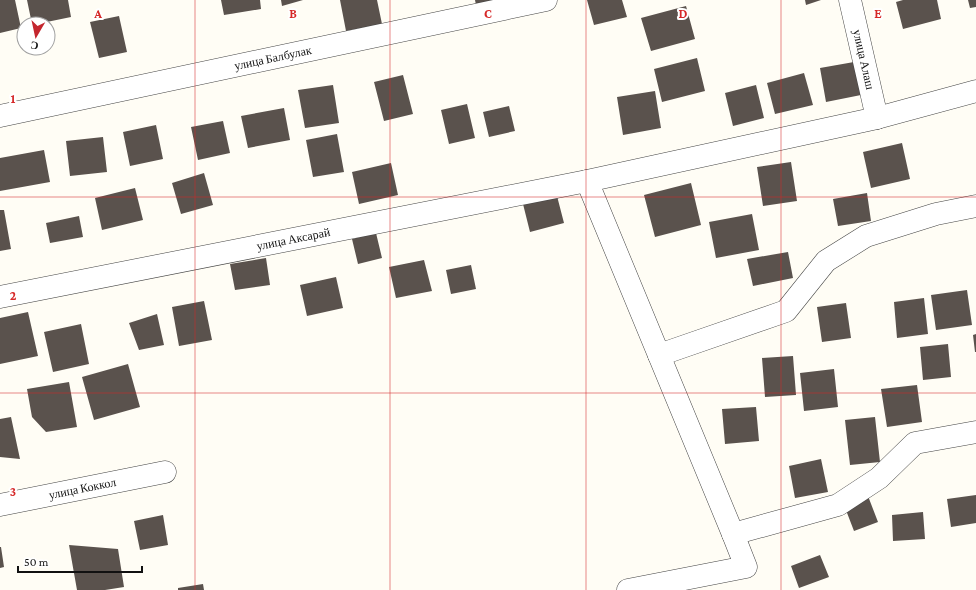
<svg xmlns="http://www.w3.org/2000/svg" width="976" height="590" font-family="'Crimson Pro',serif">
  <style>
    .building { fill: #5a524d }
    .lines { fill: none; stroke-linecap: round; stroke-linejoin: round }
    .minor-casing { stroke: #444; stroke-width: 23 }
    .minor { stroke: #fff; stroke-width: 22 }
    .grid { fill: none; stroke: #d62828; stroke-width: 1; stroke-opacity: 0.55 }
    .labels { text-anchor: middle; stroke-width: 4; stroke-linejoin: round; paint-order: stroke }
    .street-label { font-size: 12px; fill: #111; stroke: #fff }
    .grid-label { font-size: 13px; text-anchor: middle; font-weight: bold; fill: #d62828; stroke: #fff; stroke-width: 4; stroke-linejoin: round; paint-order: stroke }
  </style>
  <rect width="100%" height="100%" fill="#fffdf5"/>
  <path class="building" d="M0 0H15L21 28 0 33Z
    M27 0H68L71 17 37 24H32Z
    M221 0H260L261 9 224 15Z
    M281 0H303L282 6Z
    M340 0H377L382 24 346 31Z
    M475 0H497L476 5Z
    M587 0H622L627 17 594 25Z
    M805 0H821L806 5Z
    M903 0H937L941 19 903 29 896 2Z
    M968 0H976V7L970 8Z
    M686 6 695 39 651 51 641 18Z
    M119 16 127 52 99 58 90 22Z
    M697 58 705 91 662 102 654 69Z
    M854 62 861 95 826 102 820 68Z
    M804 73 813 105 775 114 767 83Z
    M403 75 413 114 384 121 374 82Z
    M333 85 339 123 305 128 298 90Z
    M756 85 764 118 733 126 725 93Z
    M655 91 661 128 623 135 617 97Z
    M467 104 475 138 449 144 441 110Z
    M509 106 515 131 489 137 483 112Z
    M284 108 290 140 248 148 241 116Z
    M223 121 230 153 198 160 191 127Z
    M156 125 163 159 130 166 123 132Z
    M337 134 344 172 313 177 306 140Z
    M103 137 107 172 70 176 66 141Z
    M902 143 910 179 871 188 863 152Z
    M44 150 50 182 0 191V158Z
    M791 162 797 201 763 206 757 167Z
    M391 163 398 195 359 204 352 172Z
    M204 173 213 205 181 214 172 183Z
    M691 183 701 225 655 237 644 195Z
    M135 188 143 220 102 230 95 198Z
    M867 193 871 221 838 226 833 199Z
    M557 196 564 223 530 232 523 204Z
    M0 210H4L11 249 0 251Z
    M752 214 759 250 716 258 709 222Z
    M79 216 83 237 50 243 46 223Z
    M376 233 382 258 358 264 352 239Z
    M788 252 793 278 753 286 747 259Z
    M266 258 270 285 235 290 230 264Z
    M424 260 432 291 396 298 389 267Z
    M471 265 476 289 451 294 446 270Z
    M336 277 343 308 307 316 300 285Z
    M967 290 972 325 936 330 931 295Z
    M924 298 928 334 897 338 894 302Z
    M204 301 212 340 179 346 172 307Z
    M846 303 851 338 822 342 817 307Z
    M28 312 38 356 0 364V318Z
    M157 314 164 345 139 350 129 323Z
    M81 324 89 364 53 372 44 332Z
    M976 334V352H975L973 335Z
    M948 344 951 377 923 380 920 347Z
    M793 356 796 395 765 397 762 358Z
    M128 364 140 407 94 420 82 377Z
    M834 369 838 407 804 411 800 373Z
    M69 382 77 427 46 432 32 417 27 389Z
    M917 385 922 422 887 427 881 389Z
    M756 407 759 441 725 444 722 409Z
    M11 417 20 459 0 457V419Z
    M875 417 880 462 850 465 845 420Z
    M821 459 828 492 795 498 789 466Z
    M976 495V523L951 527 947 499Z
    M868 496 878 522 854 531 844 505Z
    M923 512 925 539 893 541 892 515Z
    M163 515 168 545 140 550 134 521Z
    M69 545 118 549 124 587 105 590H77Z
    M0 547H1L4 567 0 568Z
    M820 555 829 577 799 588 791 566Z
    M203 584 204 590H178V588Z"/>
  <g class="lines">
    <g class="minor-casing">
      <g id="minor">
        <path id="s1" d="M850 0 877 118"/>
        <path id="s2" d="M0 116 546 0"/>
        <path d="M587 181 733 534 746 567 628 590"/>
        <path id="s3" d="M0 297 587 181 877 118 976 91"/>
        <path d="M659 355 786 311 826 261 866 236 936 214 976 206"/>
        <path id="s4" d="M0 505 165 472"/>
        <path d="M733 534 838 505 879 478 915 443 976 432"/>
      </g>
    </g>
    <use href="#minor" class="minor"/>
  </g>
  <path class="grid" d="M195 0V590M390 0V590M586 0V590M781 0V590M0 197H976M0 393H976"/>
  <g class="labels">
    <g class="street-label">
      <text dy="4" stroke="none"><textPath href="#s2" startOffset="279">улица Балбулак</textPath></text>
      <text dy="4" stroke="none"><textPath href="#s1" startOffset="61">улица Алаш</textPath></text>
      <text dy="4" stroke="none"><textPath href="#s3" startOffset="299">улица Аксарай</textPath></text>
      <text dy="4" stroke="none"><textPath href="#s4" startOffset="84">улица Коккол</textPath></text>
    </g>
  </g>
  <g class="grid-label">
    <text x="98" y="18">A</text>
    <text x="293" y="18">B</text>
    <text x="488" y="18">C</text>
    <text x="683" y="18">D</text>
    <text x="878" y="18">E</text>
    <text x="13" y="103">1</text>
    <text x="13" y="300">2</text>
    <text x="13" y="496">3</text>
  </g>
  <g transform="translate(36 36) rotate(189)"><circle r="19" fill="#ffffff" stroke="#a0a0a0"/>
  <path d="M0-3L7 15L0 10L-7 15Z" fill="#c4262e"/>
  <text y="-6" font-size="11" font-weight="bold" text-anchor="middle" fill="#111111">С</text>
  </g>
  <path d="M18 566v6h124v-6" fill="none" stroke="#111111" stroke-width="2"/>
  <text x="24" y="566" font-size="12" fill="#111111" stroke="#ffffff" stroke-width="3" paint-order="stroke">50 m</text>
</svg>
